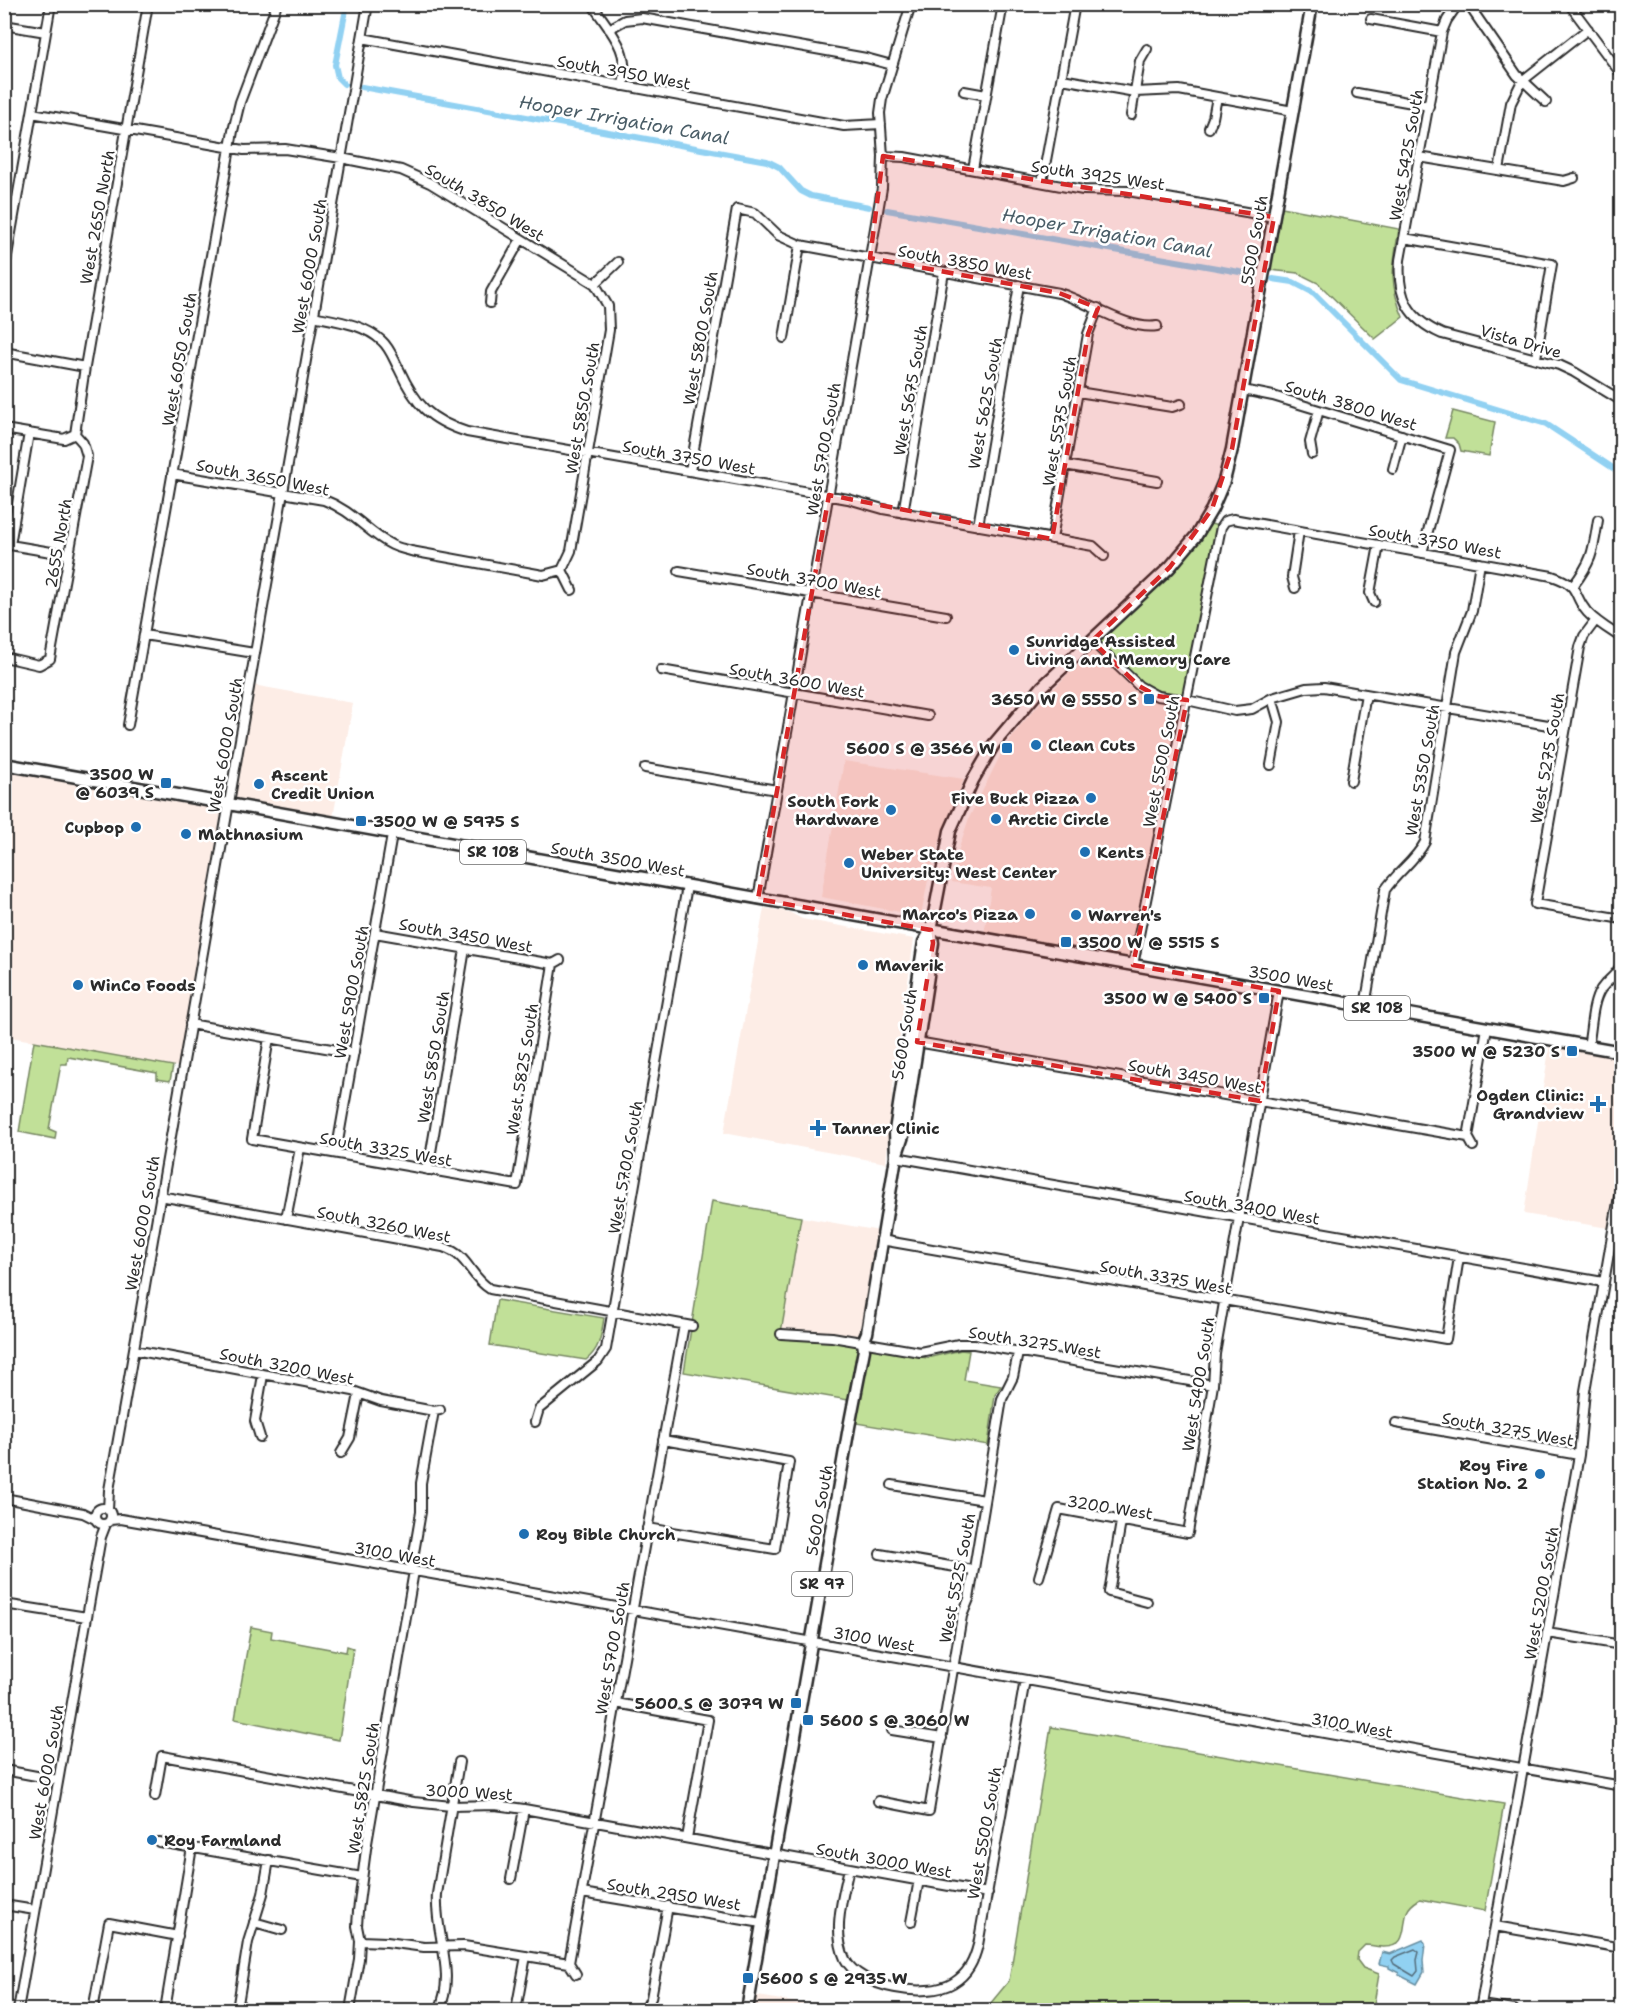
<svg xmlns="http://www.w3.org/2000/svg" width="1626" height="2015" font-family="'Shantell Sans',sans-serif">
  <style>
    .built { fill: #fdede6 }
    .green { fill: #c1e098; stroke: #768662; stroke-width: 1.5 }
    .water { fill: #91d1f2; stroke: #688fa2; stroke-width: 1.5 }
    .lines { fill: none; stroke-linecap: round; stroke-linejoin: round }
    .shore { stroke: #546d7b; stroke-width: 1.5 }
    .canal { stroke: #91d1f2; stroke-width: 6 }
    .minor-casing { stroke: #2b2b2b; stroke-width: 12 }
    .major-casing { stroke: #2b2b2b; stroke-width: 15 }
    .minor { stroke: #fff; stroke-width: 8 }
    .major { stroke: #fff; stroke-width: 10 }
    .marked { fill: #d62828; fill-opacity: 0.2; stroke: #d62828; stroke-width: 4.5; stroke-dasharray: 12 8; stroke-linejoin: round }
    .poi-dot { fill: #1f6fb2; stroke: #fff; stroke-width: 2 }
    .labels { text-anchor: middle; stroke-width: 5; stroke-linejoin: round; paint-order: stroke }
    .shield { fill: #fff; stroke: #6b6b6b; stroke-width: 1.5 }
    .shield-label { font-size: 15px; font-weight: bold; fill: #2b2b2b }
    .street-label { font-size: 16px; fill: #2b2b2b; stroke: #fff }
    .poi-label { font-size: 16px; font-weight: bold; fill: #2b2b2b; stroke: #fff; text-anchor: start }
    .water-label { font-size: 18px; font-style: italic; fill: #4a5d67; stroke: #fff }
  </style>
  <rect width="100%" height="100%" fill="#fff"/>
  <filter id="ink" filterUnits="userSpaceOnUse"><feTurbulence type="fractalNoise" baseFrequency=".0167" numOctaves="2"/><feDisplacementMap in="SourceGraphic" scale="12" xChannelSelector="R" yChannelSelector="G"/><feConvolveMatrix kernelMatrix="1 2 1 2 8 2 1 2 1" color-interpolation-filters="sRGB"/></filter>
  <g filter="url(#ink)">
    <path class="built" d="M1093 648 1132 689 1155 700 1181 704 1132 962 984 935 991 888 952 882 957 854 969 818 1003 750 1021 725 1044 699Z
      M253 685 353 703 333 818 231 800Z
      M844 761 964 779 944 828 929 875 921 916 821 897Z
      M4 769 222 808 178 1067 5 1036Z
      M764 908 789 912 802 919 914 939 893 1085 886 1163 724 1133Z
      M1550 1043 1621 1055 1622 1189 1614 1229 1524 1214Z
      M801 1217 880 1231 860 1336 781 1328Z
      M753 1995 837 2010H751Z"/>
    <path class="green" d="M1282 207 1399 229C1393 265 1388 282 1403 317L1375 339 1318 283 1298 273 1270 270Z
      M1453 411 1495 422 1489 456 1461 451 1459 444 1453 438H1445Z
      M1211 524 1218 526 1188 696 1156 690 1135 682 1098 642 1172 575Z
      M34 1041 173 1066 170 1081 157 1079V1073L68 1057 67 1064H61L49 1129 56 1132 55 1139 19 1132Z
      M712 1201 801 1217 780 1338 831 1341 858 1346 848 1400 684 1372Z
      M497 1300 604 1318C601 1336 600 1349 586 1360L490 1345Z
      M869 1348 927 1358 961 1350 969 1351 964 1380 1001 1386 995 1395 988 1445 856 1423Z
      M251 1627 272 1631 271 1638 346 1652 347 1646 353 1648 339 1740 235 1719Z
      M1051 1727 1504 1804 1485 1911 1420 1899C1415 1902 1409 1906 1407 1912 1402 1927 1408 1947 1384 1947 1378 1947 1371 1945 1365 1945L1358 1952 1357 1960 1363 1968 1379 1974 1373 2010H985L1009 1981Z"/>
    <path class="water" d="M1423 1940 1425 1944 1423 1961 1424 1972 1417 1984 1399 1975V1973L1389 1968V1966L1379 1964 1382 1952 1390 1954Z"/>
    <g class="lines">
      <path class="shore" d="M1415 1949 1419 1952 1417 1960 1418 1971 1414 1976 1394 1964 1392 1960 1395 1957Z"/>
      <path class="canal" d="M344 84 338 78 335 65 347 4
        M362 87 767 161 779 167 801 191 811 196 869 207
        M887 210 1251 274
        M1273 279 1293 282 1314 293 1401 380 1546 424 1622 474"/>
      <g class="minor-casing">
        <path id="minor" d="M592 4C612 34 630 49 623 86
          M1458 4 1447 20 1442 32 1400 260C1397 297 1408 319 1442 334L1559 365 1574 372 1622 401
          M1468 4 1517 75 1546 102
          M1569 4 1622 75
          M1371 19 1442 32
          M4 25 46 32
          M609 29 625 20 642 18 866 58 892 65
          M362 38 844 126 881 124
          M1062 79 1135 92 1179 90 1293 111
          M964 91 986 95
          M1357 93 1429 106
          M32 113 244 150 285 149 341 158 401 170 430 183 595 284
          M1131 115 1140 61 1147 49
          M1209 128 1213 118 1217 97
          M883 156 904 157 1083 190 1128 191 1274 217
          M1419 157 1564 181 1574 178
          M973 169 1003 4
          M1499 170 1511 103 1522 81 1588 29
          M1042 182 1075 4
          M1404 238 1552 264 1536 358
          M4 273 51 4
          M490 303 491 292 521 239
          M313 316C337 321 364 324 382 341 390 348 394 360 399 369 415 404 429 420 467 432L848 499 883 509 1093 546 1104 556
          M784 338 800 245
          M4 352 85 367
          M1243 390 1273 396 1450 450 1422 553
          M1078 392 1172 407 1181 404
          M4 429 64 439 75 434
          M75 434 85 367 148 4
          M1312 454 1310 442 1319 410
          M1065 465 1157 481
          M1393 469 1402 435
          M690 471 737 209 755 213 778 235 800 245 1059 293C1088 302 1129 331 1157 326
          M172 474 324 500C354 511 366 532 392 545 398 548 405 549 411 551L543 575 562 570 572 590
          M903 513 944 272
          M978 526 1019 285
          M1052 539 1088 334 1098 308
          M4 544 69 555
          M10 545 29 433
          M562 570 571 551 609 330 608 306 595 284 618 262
          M679 571 946 616
          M1573 586C1593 560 1593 551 1598 520
          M1295 588 1292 577 1299 531
          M1374 602 1370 593 1379 545
          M1596 620 1584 636 1580 647 1535 904 1622 919
          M144 635 254 653
          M1092 641 1139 686 1157 696 1187 700 1235 711 1252 709 1272 698 1306 688 1324 687 1566 728
          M4 657 39 665 50 659 87 456 83 443 75 434
          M661 670 928 716
          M128 725 233 131 240 102 277 4
          M1271 765 1279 722 1272 698
          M645 768 777 790
          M1351 781 1366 694
          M758 899 882 188 883 156 880 113 882 99 911 4
          M375 933 553 964
          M1133 965 1221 527 1225 521 1233 519 1552 576C1582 586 1571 593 1587 612 1597 623 1610 630 1622 638
          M1365 1006 1385 890C1397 872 1415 861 1425 842L1456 652 1472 611 1480 563
          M190 1024 354 1053
          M269 1038 252 1139 517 1185 553 964 560 960
          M917 1042 1468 1137
          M1588 1046C1592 1029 1591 1004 1601 989 1609 978 1615 978 1622 963
          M1468 1137 1487 1028
          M1468 1137 1473 1146
          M336 1153 392 835
          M896 1157 1603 1282
          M428 1170 465 949
          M160 1196 443 1247C470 1256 468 1275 490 1289L692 1326
          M286 1219 300 1148
          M881 1240 1446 1339 1459 1257
          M781 1334 832 1337 920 1352 959 1344H974L1213 1385
          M134 1350 353 1391 381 1401 434 1411 440 1410
          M535 1422 539 1409 598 1361 606 1349 687 886
          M1396 1423 1579 1455
          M260 1437 255 1421 263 1375
          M341 1453 350 1438 359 1394
          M892 1485 985 1500
          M4 1498 83 1513 95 1519
          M95 1516a8 8 0 1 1 16 0a8 8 0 1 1-16 0Z
          M108 1510 109 1490 127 1389 368 4
          M110 1520 121 1519 274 1546 1622 1786
          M1121 1522 1109 1592 1147 1602
          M647 1528 775 1549 789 1462 663 1440
          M880 1554 973 1570
          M411 1570 421 1512V1483L434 1411
          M1039 1577 1059 1509 1188 1533 1213 1385 1215 1354 1279 991
          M4 1604 87 1617
          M1547 1633 1622 1645
          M616 1703 708 1720 687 1838
          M892 1730 942 1738
          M4 1770 58 1780
          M155 1796 162 1756 414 1802 451 1806 495 1805 524 1809 988 1893
          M878 1801 929 1811 962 1616 969 1599 1002 1399 1013 1377 1018 1353
          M159 1842 362 1877
          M849 1868C843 1896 832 1931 845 1959 859 1988 927 1999 953 1983 968 1974 974 1961 978 1945L1025 1680
          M511 1879 524 1809
          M582 1893 762 1923
          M4 1905 35 1910
          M254 1922 282 1930
          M911 1922 919 1880
          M1495 1926 1622 1948
          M360 1941 387 1942 424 1947 464 1946 569 1963
          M576 1974 569 1963 684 1325
          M1481 2005 1514 2010
          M18 2010 101 1537 106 1524
          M93 2010 109 1923 178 1936
          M165 2010 192 1847
          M237 2010 248 1942 263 1894 269 1860
          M312 2010H316
          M350 2010 359 1959 360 1941 357 1926 358 1911 366 1849 414 1571
          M439 2010C457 1973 434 1933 437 1894L459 1762
          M516 2010 526 1956
          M645 2010 651 1998 668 1906
          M1480 2010 1579 1455 1585 1391 1622 1179"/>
      </g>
      <g class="major-casing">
        <path id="major" d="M4 764 1622 1052
          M931 930 933 943 904 1133 896 1157 895 1131 924 942 931 930 950 831 973 780 994 744 1042 687 1170 567 1196 536 1212 509 1224 481 1232 449 1312 4
          M747 2010 849 1427 864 1350 863 1342 867 1333 896 1157"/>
      </g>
      <use href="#minor" class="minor"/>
      <use href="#major" class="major"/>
    </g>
  </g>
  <path class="marked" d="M883 156 1274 217 1232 449 1212 509 1170 567 1092 641 1139 686 1157 696 1187 700 1133 965 1279 991 1260 1101 917 1042 933 943 931 930 758 899 829 495 1052 539 1088 334 1098 308 1059 293 870 258Z"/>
  <g class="poi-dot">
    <circle cx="1014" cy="650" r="6"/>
    <rect x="1143" y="693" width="12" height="12" rx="3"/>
    <circle cx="1036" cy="745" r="6"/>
    <rect x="1001" y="742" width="12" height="12" rx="3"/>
    <rect x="160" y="777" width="12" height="12" rx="3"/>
    <circle cx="259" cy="784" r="6"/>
    <circle cx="1091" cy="798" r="6"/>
    <circle cx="891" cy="810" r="6"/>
    <circle cx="996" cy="819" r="6"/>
    <rect x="355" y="815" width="12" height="12" rx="3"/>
    <circle cx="136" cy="827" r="6"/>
    <circle cx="186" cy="834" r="6"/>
    <circle cx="1085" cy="852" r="6"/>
    <circle cx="849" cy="863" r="6"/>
    <circle cx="1030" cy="914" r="6"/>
    <circle cx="1076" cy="915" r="6"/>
    <rect x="1060" y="936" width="12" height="12" rx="3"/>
    <circle cx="863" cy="965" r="6"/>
    <circle cx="78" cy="985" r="6"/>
    <rect x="1258" y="992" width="12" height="12" rx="3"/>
    <rect x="1566" y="1045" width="12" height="12" rx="3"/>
    <path d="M1595 1095h6v6h6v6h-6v6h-6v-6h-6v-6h6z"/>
    <path d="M815 1119h6v6h6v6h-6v6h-6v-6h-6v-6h6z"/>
    <circle cx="1540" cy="1474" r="6"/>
    <circle cx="524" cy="1534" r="6"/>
    <rect x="790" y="1697" width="12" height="12" rx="3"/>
    <rect x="802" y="1714" width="12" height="12" rx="3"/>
    <circle cx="152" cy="1840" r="6"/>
    <rect x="742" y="1972" width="12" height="12" rx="3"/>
  </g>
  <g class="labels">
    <g class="shield">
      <rect x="460" y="840" width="66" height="24" rx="4.5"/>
      <rect x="1344" y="996" width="66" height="24" rx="4.5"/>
      <rect x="792" y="1572" width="60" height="24" rx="4.5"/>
    </g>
    <g class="shield-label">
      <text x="493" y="857">SR 108</text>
      <text x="1377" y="1013">SR 108</text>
      <text x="822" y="1589">SR 97</text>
    </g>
    <g class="street-label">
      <text transform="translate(624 72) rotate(10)" y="6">South 3950 West</text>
      <text transform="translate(1406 155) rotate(-80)" y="6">West 5425 South</text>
      <text transform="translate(1098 175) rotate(8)" y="6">South 3925 West</text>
      <text transform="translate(485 202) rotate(31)" y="6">South 3850 West</text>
      <text transform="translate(97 217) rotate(-80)" y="6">West 2650 North</text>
      <text transform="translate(1254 240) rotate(-80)" y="6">5500 South</text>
      <text transform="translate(965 262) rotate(10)" y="6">South 3850 West</text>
      <text transform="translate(309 266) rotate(-80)" y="6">West 6000 South</text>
      <text transform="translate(700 338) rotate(-80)" y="6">West 5800 South</text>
      <text transform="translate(1521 341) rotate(16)" y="6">Vista Drive</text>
      <text transform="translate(179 359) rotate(-80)" y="6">West 6050 South</text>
      <text transform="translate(910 390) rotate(-80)" y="6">West 5675 South</text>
      <text transform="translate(985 403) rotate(-80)" y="6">West 5625 South</text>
      <text transform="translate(1351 405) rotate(17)" y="6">South 3800 West</text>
      <text transform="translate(582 408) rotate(-80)" y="6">West 5850 South</text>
      <text transform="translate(1059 421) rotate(-80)" y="6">West 5575 South</text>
      <text transform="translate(823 449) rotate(-80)" y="6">West 5700 South</text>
      <text transform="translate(689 457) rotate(10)" y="6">South 3750 West</text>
      <text transform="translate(263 477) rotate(11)" y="6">South 3650 West</text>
      <text transform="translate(1435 541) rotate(10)" y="6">South 3750 West</text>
      <text transform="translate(58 543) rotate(-80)" y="6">2655 North</text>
      <text transform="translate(814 580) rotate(10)" y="6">South 3700 West</text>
      <text transform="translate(797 680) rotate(10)" y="6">South 3600 West</text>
      <text transform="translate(225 745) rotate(-80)" y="6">West 6000 South</text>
      <text transform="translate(1547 758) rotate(-80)" y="6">West 5275 South</text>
      <text transform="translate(1161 761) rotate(-79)" y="6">West 5500 South</text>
      <text transform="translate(1422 770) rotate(-80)" y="6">West 5350 South</text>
      <text transform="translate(618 859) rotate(10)" y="6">South 3500 West</text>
      <text transform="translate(466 935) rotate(10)" y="6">South 3450 West</text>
      <text transform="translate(1291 978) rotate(10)" y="6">3500 West</text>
      <text transform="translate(351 992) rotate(-80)" y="6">West 5900 South</text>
      <text transform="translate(904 1034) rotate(-81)" y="6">5600 South</text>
      <text transform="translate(433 1057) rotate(-81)" y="6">West 5850 South</text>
      <text transform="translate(522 1069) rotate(-81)" y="6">West 5825 South</text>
      <text transform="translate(1195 1076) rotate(10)" y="6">South 3450 West</text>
      <text transform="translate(386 1149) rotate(10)" y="6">South 3325 West</text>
      <text transform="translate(625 1167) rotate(-80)" y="6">West 5700 South</text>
      <text transform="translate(1252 1207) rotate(10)" y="6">South 3400 West</text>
      <text transform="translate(142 1223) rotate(-80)" y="6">West 6000 South</text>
      <text transform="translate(384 1224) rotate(11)" y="6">South 3260 West</text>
      <text transform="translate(1166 1277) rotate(10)" y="6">South 3375 West</text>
      <text transform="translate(1035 1342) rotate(9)" y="6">South 3275 West</text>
      <text transform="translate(287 1366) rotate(11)" y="6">South 3200 West</text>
      <text transform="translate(1198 1384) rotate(-81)" y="6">West 5400 South</text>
      <text transform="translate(1508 1429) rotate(10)" y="6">South 3275 West</text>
      <text transform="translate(1110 1507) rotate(9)" y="6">3200 West</text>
      <text transform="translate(819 1510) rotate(-80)" y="6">5600 South</text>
      <text transform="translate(395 1554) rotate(10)" y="6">3100 West</text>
      <text transform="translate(957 1578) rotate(-79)" y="6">West 5525 South</text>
      <text transform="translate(1541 1593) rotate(-80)" y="6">West 5200 South</text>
      <text transform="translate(874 1639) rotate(10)" y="6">3100 West</text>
      <text transform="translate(612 1648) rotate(-80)" y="6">West 5700 South</text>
      <text transform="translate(1352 1725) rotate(10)" y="6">3100 West</text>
      <text transform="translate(46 1772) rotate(-80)" y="6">West 6000 South</text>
      <text transform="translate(363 1788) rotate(-81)" y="6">West 5825 South</text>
      <text transform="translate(469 1792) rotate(3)" y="6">3000 West</text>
      <text transform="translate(984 1833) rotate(-80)" y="6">West 5500 South</text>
      <text transform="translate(884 1860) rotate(10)" y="6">South 3000 West</text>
      <text transform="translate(674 1894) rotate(9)" y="6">South 2950 West</text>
    </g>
    <g class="poi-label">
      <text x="1026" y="647">Sunridge Assisted<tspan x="1026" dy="18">Living and Memory Care</tspan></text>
      <text x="1137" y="705" text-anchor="end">3650 W @ 5550 S</text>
      <text x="1048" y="751">Clean Cuts</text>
      <text x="995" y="754" text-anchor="end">5600 S @ 3566 W</text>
      <text x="154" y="780" text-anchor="end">3500 W<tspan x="154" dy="18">@ 6039 S</tspan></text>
      <text x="271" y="781">Ascent<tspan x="271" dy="18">Credit Union</tspan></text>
      <text x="1079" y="804" text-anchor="end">Five Buck Pizza</text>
      <text x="879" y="807" text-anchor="end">South Fork<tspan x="879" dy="18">Hardware</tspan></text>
      <text x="1008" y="825">Arctic Circle</text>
      <text x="373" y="827">3500 W @ 5975 S</text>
      <text x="124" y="833" text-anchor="end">Cupbop</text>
      <text x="198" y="840">Mathnasium</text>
      <text x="1097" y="858">Kents</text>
      <text x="861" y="860">Weber State<tspan x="861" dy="18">University: West Center</tspan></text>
      <text x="1018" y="920" text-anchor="end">Marco's Pizza</text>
      <text x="1088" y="921">Warren's</text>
      <text x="1078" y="948">3500 W @ 5515 S</text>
      <text x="875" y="971">Maverik</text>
      <text x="90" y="991">WinCo Foods</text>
      <text x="1252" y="1004" text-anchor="end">3500 W @ 5400 S</text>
      <text x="1560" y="1057" text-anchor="end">3500 W @ 5230 S</text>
      <text x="1584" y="1101" text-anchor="end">Ogden Clinic:<tspan x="1584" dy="18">Grandview</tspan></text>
      <text x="832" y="1134">Tanner Clinic</text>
      <text x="1528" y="1471" text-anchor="end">Roy Fire<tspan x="1528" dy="18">Station No. 2</tspan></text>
      <text x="536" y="1540">Roy Bible Church</text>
      <text x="784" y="1709" text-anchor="end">5600 S @ 3079 W</text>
      <text x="820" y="1726">5600 S @ 3060 W</text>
      <text x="164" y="1846">Roy Farmland</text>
      <text x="760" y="1984">5600 S @ 2935 W</text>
    </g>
    <g class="water-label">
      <text transform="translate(624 120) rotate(10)" y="6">Hooper Irrigation Canal</text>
      <text transform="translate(1107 233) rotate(10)" y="6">Hooper Irrigation Canal</text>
    </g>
  </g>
  <rect width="1626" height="2015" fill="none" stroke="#fff" stroke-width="24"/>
  <rect x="12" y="12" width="1602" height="1991" fill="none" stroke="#2b2b2b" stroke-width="2" filter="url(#ink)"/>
</svg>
